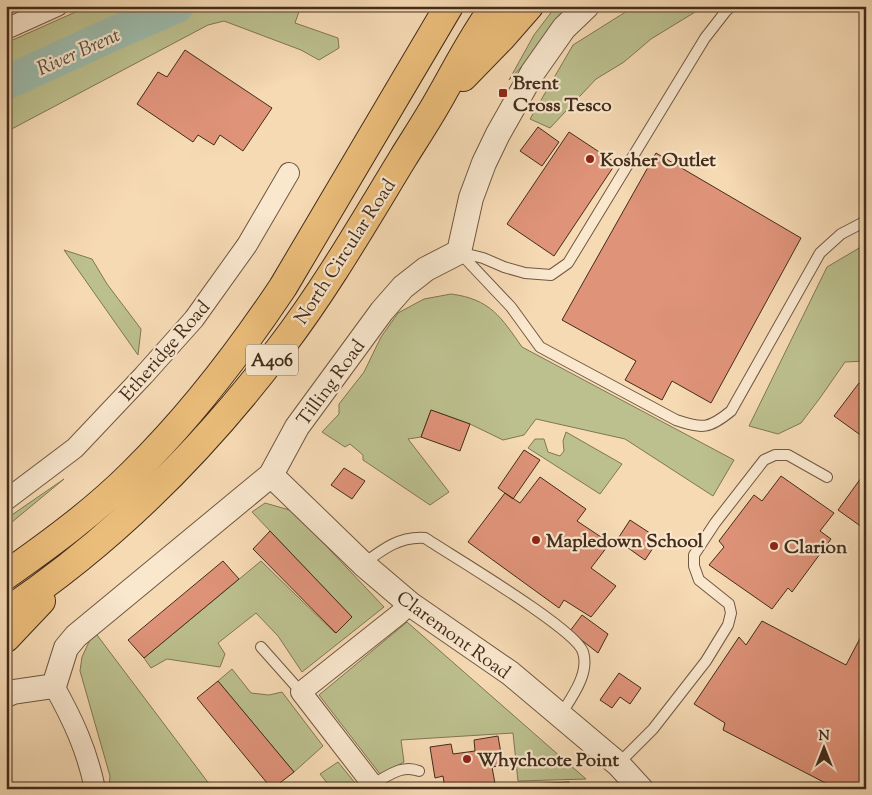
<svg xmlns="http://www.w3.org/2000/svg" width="872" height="795" font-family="'Sorts Mill Goudy',serif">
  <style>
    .green { fill: #bcc08e; stroke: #807654 }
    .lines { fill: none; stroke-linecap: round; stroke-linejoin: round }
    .river { stroke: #9dbbac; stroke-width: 34 }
    .building { fill: #df9379; stroke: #432c1b }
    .service-casing { stroke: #705841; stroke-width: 12 }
    .minor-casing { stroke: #705841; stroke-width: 22 }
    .tertiary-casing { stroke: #705841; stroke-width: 26 }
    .trunk-casing { stroke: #432c1b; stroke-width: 30 }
    .service { stroke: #f9e7ce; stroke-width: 10 }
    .minor { stroke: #f9e7ce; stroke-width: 20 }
    .tertiary { stroke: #f9e7ce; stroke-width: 24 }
    .trunk { stroke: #ebbd7a; stroke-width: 28 }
    .poi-dot { fill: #8f2418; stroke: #f9e7ce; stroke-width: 2 }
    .labels { text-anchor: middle; stroke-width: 4.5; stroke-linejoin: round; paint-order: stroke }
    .shield { fill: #f9e7ce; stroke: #7a6451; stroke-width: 1 }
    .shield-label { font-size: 18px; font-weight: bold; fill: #432c1b }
    .poi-label { font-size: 19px; font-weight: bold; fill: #432c1b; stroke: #f9e7ce; text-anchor: start }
    .street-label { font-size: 19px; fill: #432c1b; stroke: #f9e7ce }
    .water-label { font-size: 20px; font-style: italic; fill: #5a503f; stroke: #f9e7ce }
  </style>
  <rect width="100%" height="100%" fill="#f6dab4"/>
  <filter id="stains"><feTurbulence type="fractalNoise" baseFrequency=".004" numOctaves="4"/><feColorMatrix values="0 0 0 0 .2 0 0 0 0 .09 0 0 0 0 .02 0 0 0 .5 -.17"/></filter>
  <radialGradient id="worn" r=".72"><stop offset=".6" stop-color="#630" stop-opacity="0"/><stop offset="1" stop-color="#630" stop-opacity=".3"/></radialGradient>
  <path class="green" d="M89 6H157L72 42 6 73V43Z
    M196 6H301L295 23 338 38 339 48 319 60 301 50 224 21 208 25 6 132V94L121 39Z
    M556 6H572L526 62 509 80 534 35Z
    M635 6H705L651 39 624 62 596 79 550 128 530 119 573 45Z
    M866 244V361L845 362 820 398 801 423 778 434 749 426 827 267Z
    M64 250 92 259 107 284 141 329 138 355Z
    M451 294C490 299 501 317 522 347L734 460 713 496 625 439 536 419 524 435 503 440 470 424 431 410 421 437 408 439 449 492 430 505 363 460V455L350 444 345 447 322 432 339 414V404L364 372 381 337 398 313 424 299Z
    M566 432 622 464 600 494 528 448 535 439H544L548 452 560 456 564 451 563 441Z
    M64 479 6 527V519Z
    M265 503 293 511 384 607 302 672 278 636 256 613 218 643 225 654 220 667 167 659 151 668 144 658 261 561 335 633 352 617 252 512Z
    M407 622 586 779 518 781 513 733 401 740 404 762 380 774 319 695Z
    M94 631 213 789H109L110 776 80 671 82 657Z
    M232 669 251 693 269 695 282 692 323 746 294 772 218 681Z
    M338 762 360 789H332L320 774Z"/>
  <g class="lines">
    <path class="river" d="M6 83 117 32 177 6"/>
  </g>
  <path class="building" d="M185 50 272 108 243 151 220 135 214 145 198 135 193 142 137 104 158 72 167 77Z
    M538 127 559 142 542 166 520 151Z
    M569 132 616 163 554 256 507 224Z
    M656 153 801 238 711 403 672 381 662 400 625 380 636 361 562 320Z
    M859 383 866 388V439L834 416Z
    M431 410 470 424 460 451 421 437Z
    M524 450 540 460 513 499 498 488Z
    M344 468 365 481 352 499 331 485Z
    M866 471V530L838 510Z
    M781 476 834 513 820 531 831 539 792 592 788 588 772 609 709 565 724 547 719 541 754 495 762 501Z
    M540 477 586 509 577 521 610 543 591 568 616 586 591 617 564 600 559 608 468 542 505 493 520 503Z
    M630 520 659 539 645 560 617 540Z
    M270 531 352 617 336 633 253 549Z
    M223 561 239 579 144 658 128 640Z
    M582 615 608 634 598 653 570 631Z
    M762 621 846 665 866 627V789H837L723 730 725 723 694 704 739 637 746 645Z
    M619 673 641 688 630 704 620 697 612 708 600 700Z
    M218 681 294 772 272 789 197 698Z
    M498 736 503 765 492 767 496 789H445L443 776 435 778 430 747 451 744 453 754 475 751 474 740Z
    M569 782V789H509V785Z"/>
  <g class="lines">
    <g class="service-casing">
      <path id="service" d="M459 252 511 307 540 347 676 420C703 429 709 429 731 411L820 253 841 234 866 221
        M459 252 483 258 504 267 525 273 551 275 568 263 705 38 726 11 732 6
        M363 564C383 549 400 536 425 538 452 556 576 629 583 652 590 674 571 698 560 716
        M261 647 301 692
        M618 764 653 729 706 661 728 625 731 613 729 604 699 580 694 566V555L715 523 764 460 775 455H788L827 477
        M373 784C388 776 402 764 419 771"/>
    </g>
    <g class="minor-casing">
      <path id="minor" d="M6 29 57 6
        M6 500 75 448 144 375 194 319 247 245 289 173
        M54 686C73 720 87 750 95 789
        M376 789 301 692 398 615 410 604"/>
    </g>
    <g class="tertiary-casing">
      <path id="tertiary" d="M271 475 363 564 410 604 510 673 618 764 641 789
        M6 695 13 692 54 686 66 648 76 636 271 475 297 427 382 311 403 287 426 269 459 252 471 198 484 163 498 134 533 72 564 28 587 6"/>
    </g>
    <g class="trunk-casing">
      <path id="trunk" d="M463 77 501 38 529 6
        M6 575C50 544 95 511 133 473 190 417 239 353 283 287L449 6
        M6 612C112 541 204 449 281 347 326 288 364 222 403 158 416 137 430 116 442 94 459 64 474 34 495 6
        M6 638 41 601"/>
    </g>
    <use href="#service" class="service"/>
    <use href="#minor" class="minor"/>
    <use href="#tertiary" class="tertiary"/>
    <use href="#trunk" class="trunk"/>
  </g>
  <g class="poi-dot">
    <rect x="498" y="88" width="10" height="10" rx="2.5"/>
    <circle cx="590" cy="159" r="5"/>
    <circle cx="536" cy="540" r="5"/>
    <circle cx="774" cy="546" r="5"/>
    <circle cx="467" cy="759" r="5"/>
  </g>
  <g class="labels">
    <rect class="shield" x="246" y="344.5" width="52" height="31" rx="4"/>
    <g class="shield-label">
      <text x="272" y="366">A406</text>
    </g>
    <g class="poi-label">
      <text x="513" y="89">Brent<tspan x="513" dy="22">Cross Tesco</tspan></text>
      <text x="600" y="166">Kosher Outlet</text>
      <text x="546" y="547">Mapledown School</text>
      <text x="784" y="553">Clarion</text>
      <text x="477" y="766">Whychcote Point</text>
    </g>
    <g class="street-label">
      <text transform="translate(344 251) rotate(-57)" y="7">North Circular Road</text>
      <text transform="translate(164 350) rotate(-49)" y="7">Etheridge Road</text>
      <text transform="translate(330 382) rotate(-54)" y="7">Tilling Road</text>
      <text transform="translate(454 634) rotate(36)" y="7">Claremont Road</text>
    </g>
    <g class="water-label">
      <text transform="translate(78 51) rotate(-24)" y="7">River Brent</text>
    </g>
  </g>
  <rect width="872" height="795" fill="none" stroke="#f6dab4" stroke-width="25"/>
  <rect x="8" y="8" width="857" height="780" fill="none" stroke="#432c1b" stroke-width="2.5"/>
  <rect x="12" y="12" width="847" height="770" fill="none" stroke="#432c1b"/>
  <g transform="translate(824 748)" stroke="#f9e7ce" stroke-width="4" paint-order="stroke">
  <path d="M0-4L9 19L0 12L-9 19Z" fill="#432c1b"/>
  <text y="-8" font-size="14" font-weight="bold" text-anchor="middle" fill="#432c1b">N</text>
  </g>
  <rect width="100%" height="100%" filter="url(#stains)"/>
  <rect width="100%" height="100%" fill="url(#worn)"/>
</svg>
